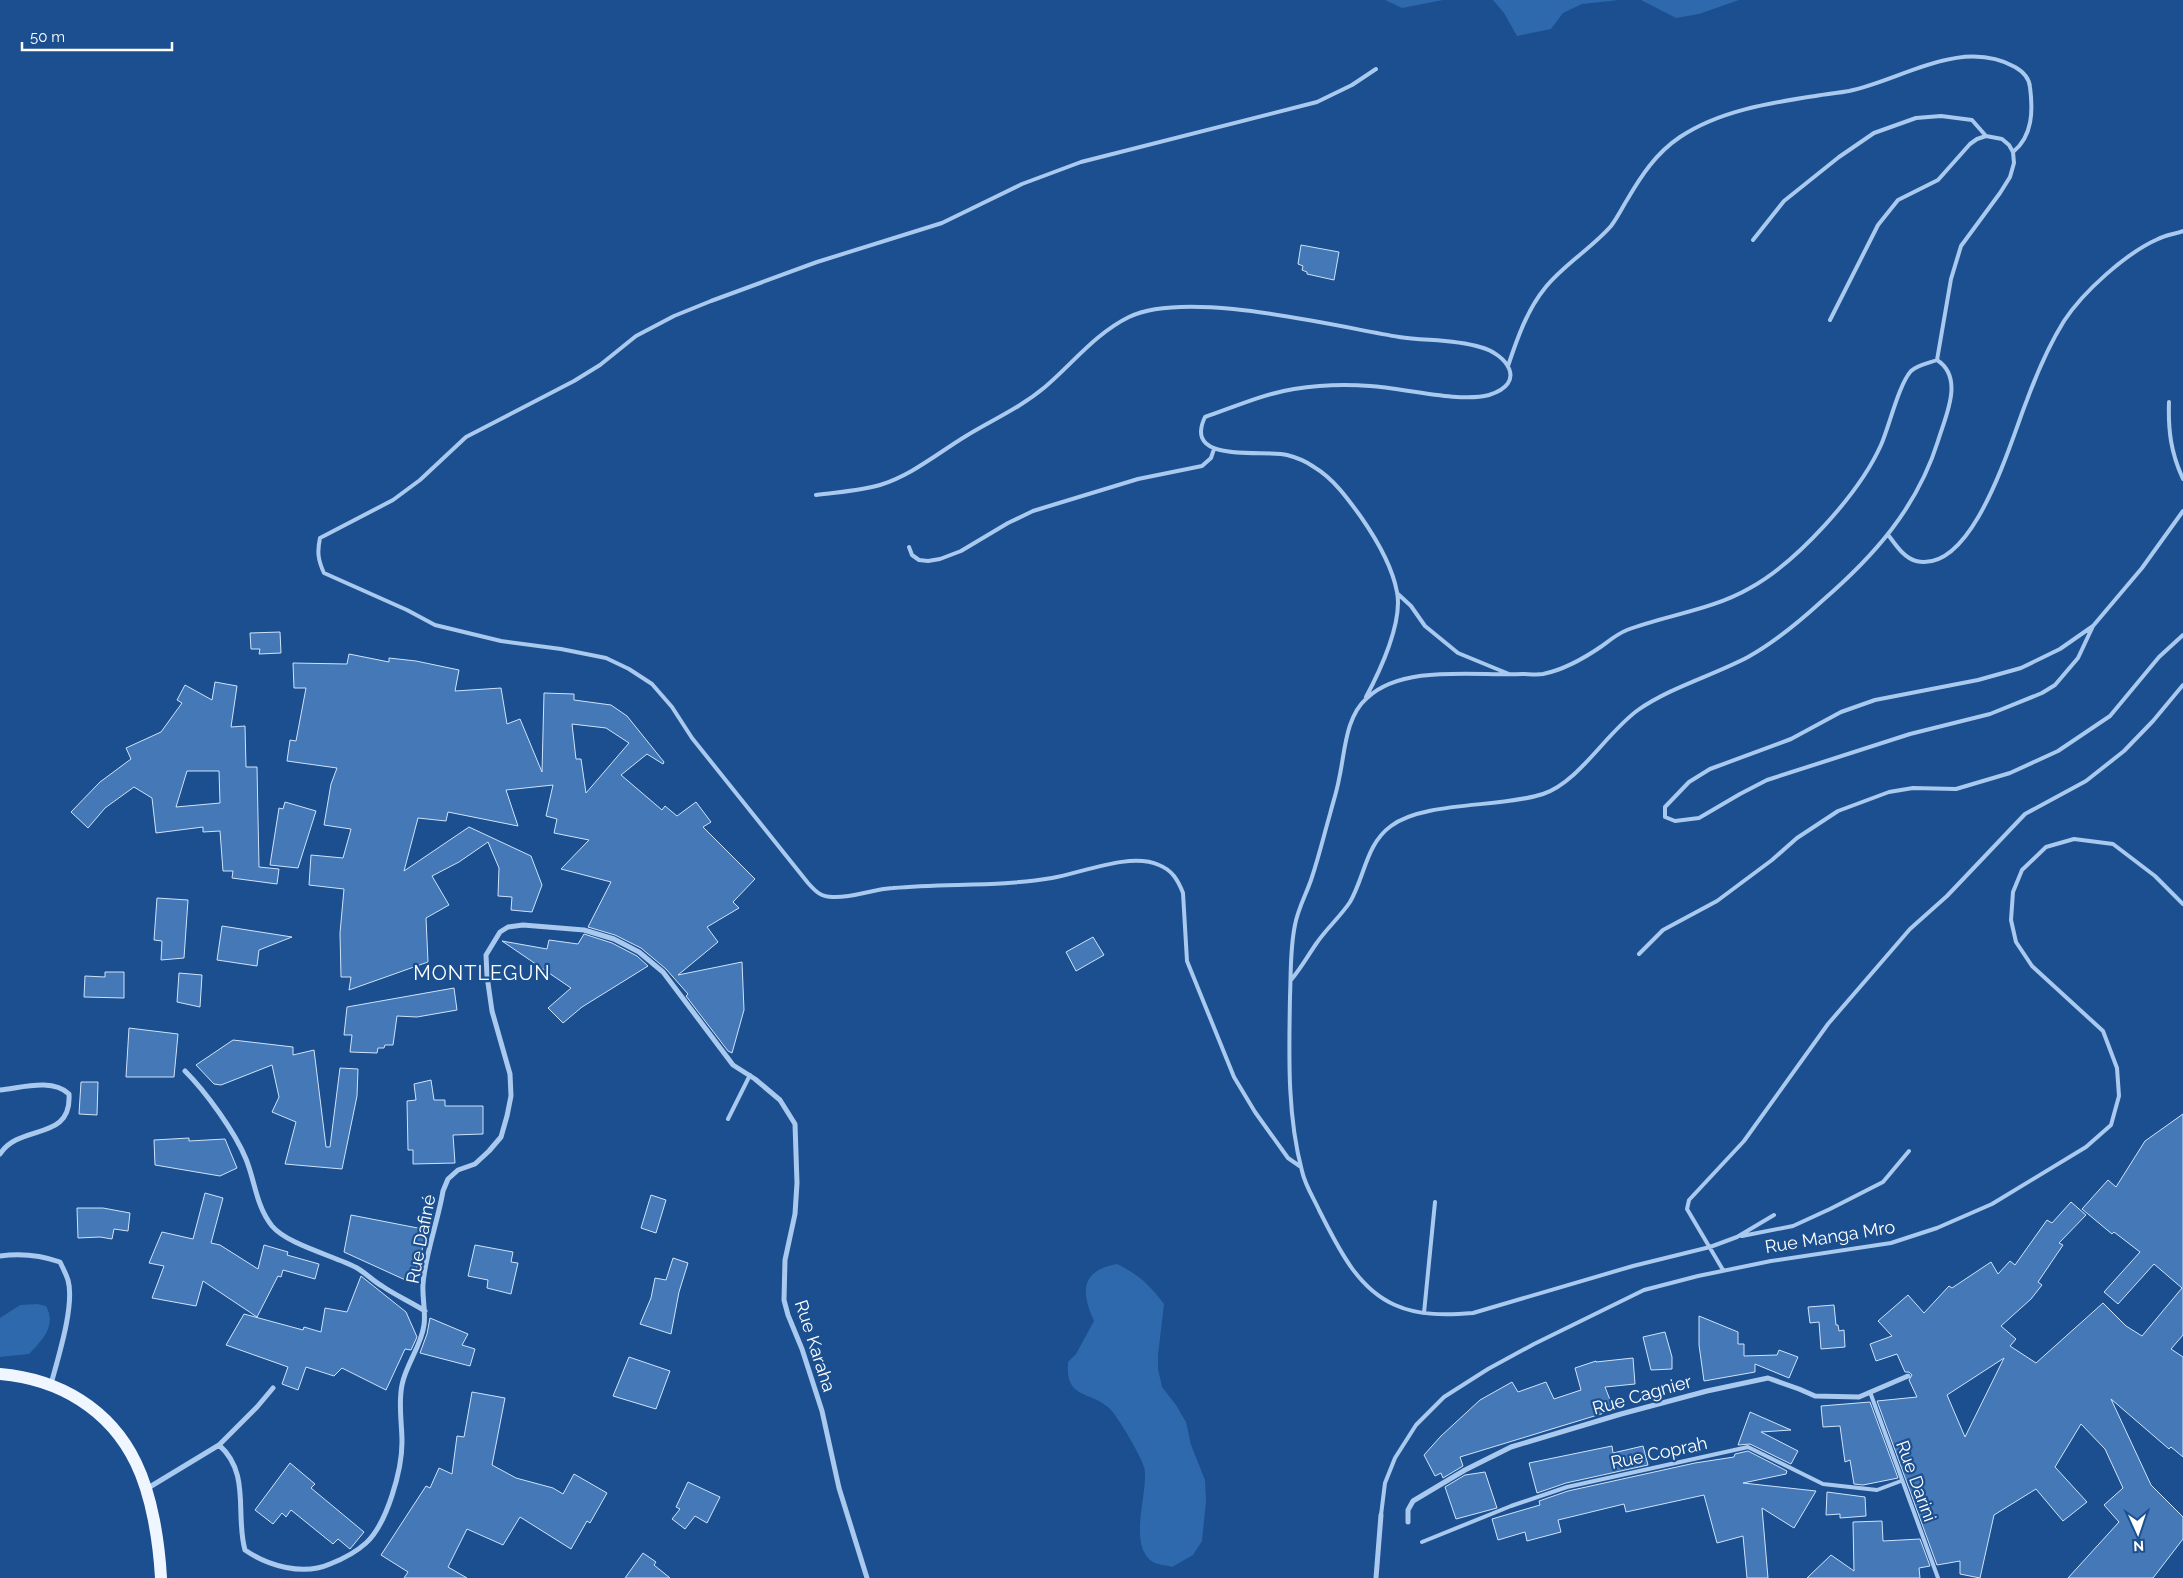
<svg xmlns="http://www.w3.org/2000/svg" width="2183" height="1578" font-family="Raleway,sans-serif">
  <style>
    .green { fill: #2e69ad }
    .building { fill: #4478b7; stroke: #cfe3fa; fill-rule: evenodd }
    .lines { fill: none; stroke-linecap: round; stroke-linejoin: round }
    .lane { stroke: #a9c9ee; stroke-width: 4 }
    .street { stroke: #a9c9ee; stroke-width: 5 }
    .primary { stroke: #f0f6ff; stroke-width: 12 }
    .labels { text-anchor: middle; stroke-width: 4.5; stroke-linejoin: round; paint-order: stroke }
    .street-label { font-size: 18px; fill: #fff; stroke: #1b4f8f }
    .quarter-label { font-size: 20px; letter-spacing: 1px; fill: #fff; stroke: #1b4f8f }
  </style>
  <rect width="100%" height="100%" fill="#1b4f8f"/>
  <path class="green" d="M1385 0H1443L1402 8Z
    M1493 0H1619L1582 4 1563 13 1551 29 1517 36 1504 13Z
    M1641 0H1739L1699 14 1676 18Z
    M1117 1264C1139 1275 1149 1284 1164 1304L1158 1355V1369L1162 1387 1176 1405 1186 1422 1191 1445 1205 1480 1206 1501 1202 1541 1193 1555 1172 1567C1166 1565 1158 1565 1153 1562 1126 1546 1150 1489 1144 1467 1141 1456 1117 1415 1109 1408 1090 1390 1065 1400 1068 1362L1076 1354 1094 1321C1081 1292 1080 1271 1117 1264Z
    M37 1304 46 1306C57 1326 42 1340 29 1354L0 1357V1318L20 1305Z"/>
  <path class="building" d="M1301 245 1339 252 1334 280 1307 274V272L1302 270 1303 266 1298 264Z
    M280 632 281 653 259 654 260 649H251L250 633Z
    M349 654 389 662V658L416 661 459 670 455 691 501 688 507 724 520 719 542 772 544 693 574 694V700L611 705 627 716 664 762 663 764 647 754 621 775 662 810 665 806 677 816 696 802 711 822 703 827 755 879 733 902 739 908 707 927 718 942 678 975 742 962 744 1010 732 1053 728 1051 686 996 688 994 666 969 641 948 615 935 588 927 611 882 561 869 589 840 554 833 557 819 546 816 553 785 506 790 518 826 448 812 446 821 418 818 404 871 469 827 531 856 542 885 532 912 511 910 512 897 498 896 499 868 488 842 459 862 432 876 449 905 426 918 428 962 349 990 351 977H341L340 933 344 889 309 885 311 855 343 858 351 829 324 825 331 784 337 768 287 761 290 740 296 741 306 688H294L293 663 347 664ZM572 724 606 728 629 743 586 793 581 759H576Z
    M215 682 237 686 231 727 245 726 246 767H257L259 867 279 869 277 884 232 878 233 871H223L220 831 203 832V827L156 833 152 798 134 787 105 808 88 828 71 812 100 782 131 759 126 748 161 732 182 703 177 700 185 685 212 700ZM187 771H219L220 803 176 807Z
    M285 802 316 811 298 868 270 865 279 808 283 809Z
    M157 898 188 900 184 958 161 960 162 941 154 940Z
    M222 926 292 937 259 950 257 966 217 960Z
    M584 934 612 943 637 956 648 966 582 1007 563 1023 548 1008 571 988 502 941 547 949 549 940 578 944Z
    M1093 937 1104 955 1076 971 1066 952Z
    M105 972H124V998L84 997 85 976 105 977Z
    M179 973 202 975 200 1007 177 1002Z
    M454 988 457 1010 417 1017 397 1016 393 1045H385L384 1048H378L377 1053 350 1052 352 1035H344L347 1007Z
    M129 1028 178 1034 174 1077H126Z
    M233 1040 293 1047V1055L314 1050 326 1147H330L340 1068 358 1069 357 1096 342 1169 285 1164 296 1122 272 1112 279 1097 272 1065 221 1085 214 1084 196 1065Z
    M431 1080 434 1100H445V1106H483V1134L453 1135 455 1163 413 1164V1150H408L407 1101 416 1100 414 1084Z
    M81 1082H98L97 1115 79 1114Z
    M2183 1114V1335L2171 1349 2183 1357V1457L2171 1447 2169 1449 2111 1399 2151 1485 2183 1517V1539L2153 1578H2068L2119 1522 2104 1505 2123 1488 2105 1449 2081 1424 2055 1467 2087 1502 2063 1521 2036 1489 1994 1515 1980 1578 1960 1574V1561L1937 1565 1877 1401 1917 1397 1909 1380 1912 1375 1909 1372H1905L1897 1354 1876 1361 1870 1344 1892 1336 1878 1321 1908 1295 1924 1313 1949 1286 1952 1288 1991 1262 1998 1274 2010 1261 2015 1265 2047 1220 2052 1223 2071 1202 2086 1215 2059 1243 2063 1245 2038 1282 2042 1285 2031 1299 2001 1326 2016 1339 2010 1346 2036 1363 2103 1303 2126 1326 2142 1336 2182 1288 2154 1264 2118 1304 2104 1292 2140 1252 2114 1232 2112 1234 2082 1209 2108 1180 2116 1187 2145 1141ZM2004 1358 1965 1437 1947 1395Z
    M189 1138V1141L225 1139 237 1168 220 1176 155 1165 154 1140Z
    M205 1193 223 1198 211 1243 220 1245 258 1269 264 1245 288 1252 287 1255 319 1264 315 1279 283 1270 281 1277 278 1276 257 1317 203 1281 196 1306 152 1298 164 1266 149 1263 162 1232 193 1239Z
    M651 1195 666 1200 656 1233 641 1228Z
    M77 1208H103L130 1213 128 1231 114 1229 112 1239 100 1237 78 1238Z
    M351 1215 428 1230 412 1283 344 1252Z
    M475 1245 513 1252 511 1262 518 1263 511 1294 487 1288 488 1280 468 1276Z
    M673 1258 688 1263 679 1292 671 1334 640 1324 651 1298 655 1278 666 1280Z
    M361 1276 406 1312 417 1337 411 1350 405 1349 386 1390 342 1368 334 1376 306 1367 298 1390 282 1384 288 1367 226 1345 244 1314 303 1330 304 1327 321 1332 325 1308 347 1312Z
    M1834 1305 1836 1325H1838L1839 1331 1844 1330 1845 1347 1821 1349 1819 1322 1810 1323 1808 1307Z
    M1699 1316 1738 1332V1344H1744V1356L1777 1355 1779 1350 1798 1357 1789 1378 1755 1364V1372L1704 1381 1699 1345Z
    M430 1318 468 1334 462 1345 475 1349 470 1366 420 1353 427 1334Z
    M1665 1332 1672 1357V1369L1651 1370 1643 1337Z
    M629 1357 670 1371 656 1409 613 1396Z
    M1633 1358 1635 1384 1605 1387 1614 1410 1460 1457 1463 1466 1443 1478 1441 1473 1435 1476 1424 1455 1441 1436 1480 1400 1512 1382 1518 1392 1546 1382 1554 1399 1581 1390 1575 1368 1596 1361V1362Z
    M472 1392 505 1398 492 1465 516 1478 553 1488 563 1494 574 1474 607 1493 590 1523 587 1521 571 1549 520 1517 503 1545 467 1529 448 1567 467 1578H404L408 1572 381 1555 426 1486 430 1488 439 1468 452 1474 457 1436 464 1437Z
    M1870 1402 1898 1478 1863 1485 1854 1484 1850 1460 1845 1462 1840 1426 1823 1427 1821 1406Z
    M1750 1412 1791 1430 1761 1432 1798 1451 1791 1464 1750 1444 1738 1445Z
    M1612 1446 1613 1453 1643 1446 1648 1465 1566 1483 1537 1493 1529 1463Z
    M1748 1451 1787 1471 1786 1474 1743 1483 1816 1491 1794 1528 1762 1508 1768 1578H1747L1743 1536 1717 1543 1704 1495 1626 1512 1624 1504 1558 1520 1561 1532 1527 1541 1525 1532 1498 1540 1492 1519 1540 1505 1539 1501 1568 1491 1695 1463 1734 1457 1735 1454Z
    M290 1463 315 1484 311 1488 364 1532 350 1549 338 1539 333 1544 291 1510 286 1517 282 1513 273 1524 255 1510Z
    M1485 1472 1497 1508 1456 1519 1445 1487 1465 1475Z
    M688 1482 720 1497 707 1523 695 1516 685 1529 672 1519 680 1509 676 1507Z
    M1827 1492 1865 1497 1866 1516 1840 1518V1514L1826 1515Z
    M1882 1521 1883 1541 1920 1539 1930 1566 1919 1568 1920 1578H1807L1831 1555 1854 1571 1853 1522Z
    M643 1553 656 1562 654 1565 670 1578H625Z"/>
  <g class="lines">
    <path class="lane" d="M1753 240 1784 201 1839 157 1874 133 1916 118 1941 116 1972 120 1986 136
      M1830 320 1878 225 1898 200 1938 180 1970 144 1977 139 1986 136 2002 139 2009 145 2013 152 2014 163 2010 177 2000 193 1961 246 1951 279 1937 360
      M1508 366C1517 339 1527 310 1545 288 1562 266 1592 248 1611 226 1617 218 1622 208 1627 200 1641 176 1656 153 1680 137 1719 111 1769 103 1815 96 1826 94 1838 93 1849 91 1902 80 1961 37 2015 67 2022 71 2029 77 2030 87 2033 110 2033 136 2013 152
      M2169 402C2168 431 2171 453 2183 479
      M816 495C837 492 860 491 880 485 912 475 938 453 966 436 992 420 1020 408 1045 387 1072 364 1096 333 1129 317 1187 289 1333 326 1399 337 1426 341 1453 339 1480 347 1507 354 1528 383 1489 395 1460 403 1403 388 1370 386 1345 384 1319 385 1294 389 1263 394 1234 407 1205 417 1182 465 1265 449 1287 455 1295 457 1307 462 1314 467 1334 479 1348 499 1361 517 1377 540 1392 565 1397 592 1403 622 1380 671 1366 697
      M1889 536C1896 545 1904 558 1916 561 1974 575 2011 439 2027 400 2037 373 2049 345 2064 321 2083 292 2126 253 2158 239 2165 235 2175 234 2183 231
      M909 547 912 555 919 560 928 561 940 559 961 551 1008 523 1033 511 1138 479 1202 466 1211 458 1214 449
      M1398 594 1411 606 1425 626 1458 653 1509 674
      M2093 626 2060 649 2021 668 1978 680 1875 700 1841 712 1791 739 1710 769 1689 782 1665 807V817L1675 821 1699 818 1740 794 1767 780 1910 734 1990 714 2042 693 2055 685 2078 658 2093 626 2142 568 2183 511
      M1639 954 1663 930 1717 901 1772 860 1797 838 1838 811 1889 792 1913 788 1956 789 2010 773 2058 751 2110 716 2159 657 2183 635
      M1291 980C1301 968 1307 957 1316 944 1326 929 1340 917 1350 902 1365 876 1366 844 1391 826 1424 801 1500 808 1543 794 1579 782 1606 733 1638 710 1671 687 1712 676 1748 657 1775 642 1799 622 1822 601 1874 556 1917 508 1938 441 1945 417 1965 378 1937 360 1929 363 1917 365 1911 371 1899 384 1889 427 1881 445 1859 494 1797 562 1750 588 1712 610 1667 615 1627 630 1617 634 1610 640 1602 646 1586 657 1563 670 1543 674 1537 675 1528 674 1522 674 1475 676 1403 664 1367 698 1345 717 1345 753 1339 779 1337 791 1333 802 1330 814 1324 835 1319 856 1312 877 1307 893 1298 908 1295 925 1290 948 1291 973 1290 997 1289 1054 1287 1115 1302 1171 1305 1185 1313 1197 1319 1210 1337 1245 1356 1288 1395 1305 1419 1316 1448 1315 1473 1313L1633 1266 1710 1247 1737 1237 1774 1215
      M728 1119 750 1075
      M1301 1167 1288 1158 1255 1112 1234 1077 1187 961 1183 893C1178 880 1172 870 1159 865 1130 852 1082 873 1052 878 999 887 946 883 893 888 873 889 853 898 833 897 821 897 816 892 808 883L692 738 672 707 652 684 629 669 606 658 561 649 501 641 435 625 407 610 324 573C318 560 317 552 320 538L393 500 420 480 466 437 574 381 600 365 636 336 674 316 711 301 817 262 942 223 1022 184 1081 162 1317 102 1352 85 1376 69
      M1742 1236 1793 1226 1830 1209 1883 1182 1909 1151
      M1723 1270 1687 1209 1689 1200 1744 1141 1828 1024 1910 929 1947 896 2025 814 2086 781 2124 751 2153 721 2183 685
      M1424 1313 1435 1202
      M1870 1392 1938 1578
      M1381 1515 1385 1483 1395 1458 1416 1425 1444 1397 1488 1369 1534 1344 1644 1290 1698 1276 1771 1261 1891 1243 1937 1228 1992 1204 2086 1147 2111 1125 2119 1096 2117 1068 2103 1031 2032 966 2016 942 2011 920 2013 892 2022 870 2046 847 2074 839 2113 844 2155 876 2183 904
      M1422 1542 1511 1506 1567 1487 1748 1447 1823 1484 1877 1490 1901 1481"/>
    <path class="street" d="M185 1071C206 1092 235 1132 246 1159 255 1181 256 1206 272 1226 288 1245 335 1256 357 1268 366 1273 373 1281 382 1286 395 1295 411 1302 425 1311
      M0 1090C21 1088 52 1078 69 1094 72 1142 20 1123 0 1154
      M0 1256C21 1253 40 1255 60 1262 63 1268 66 1274 68 1280 75 1305 58 1358 51 1384
      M219 1445 257 1407 273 1388
      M148 1488 219 1445C251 1473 235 1515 245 1550 268 1566 303 1576 330 1564 343 1559 355 1553 366 1543 387 1524 402 1470 402 1442 402 1423 398 1404 402 1385 406 1364 421 1347 424 1325 426 1311 422 1298 423 1284 425 1255 438 1221 443 1191L448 1179 458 1170 475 1164 489 1151 501 1137 507 1116 511 1096 510 1074 492 1011 487 976 486 955 500 932 508 927 523 925 584 930 614 939 639 952 663 972 733 1065 755 1079 780 1100 795 1124 797 1183 795 1214 785 1260 784 1300 788 1315 802 1349 822 1411 839 1488 867 1578
      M1408 1522V1510L1413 1501 1465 1470 1511 1447 1621 1414 1707 1391 1768 1378 1799 1389 1815 1396 1859 1397 1908 1376
      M1376 1578 1381 1515"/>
    <path class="primary" d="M0 1374C59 1379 110 1409 136 1463 152 1496 159 1542 161 1578"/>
  </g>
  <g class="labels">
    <g class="street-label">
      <text transform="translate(1830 1237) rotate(-9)" y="6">Rue Manga Mro</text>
      <text transform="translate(421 1239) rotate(-79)" y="6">Rue Dafiné</text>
      <text transform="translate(815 1346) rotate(72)" y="6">Rue Karaha</text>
      <text transform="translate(1642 1395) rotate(-16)" y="6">Rue Cagnier</text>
      <text transform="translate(1659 1453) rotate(-12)" y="6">Rue Coprah</text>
      <text transform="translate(1916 1481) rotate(70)" y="6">Rue Darini</text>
    </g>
    <g class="quarter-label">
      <text x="482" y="980">MONTLEGUN</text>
    </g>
  </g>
  <g transform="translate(2138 1533) rotate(177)" stroke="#1b4f8f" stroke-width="4" paint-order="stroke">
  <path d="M0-4L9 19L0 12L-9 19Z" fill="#ffffff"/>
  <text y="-8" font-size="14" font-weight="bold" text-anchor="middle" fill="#ffffff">N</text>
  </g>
  <path d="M22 42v8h150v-8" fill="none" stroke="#ffffff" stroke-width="2.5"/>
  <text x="30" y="42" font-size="15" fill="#ffffff" stroke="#1b4f8f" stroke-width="4" paint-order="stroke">50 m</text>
</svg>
